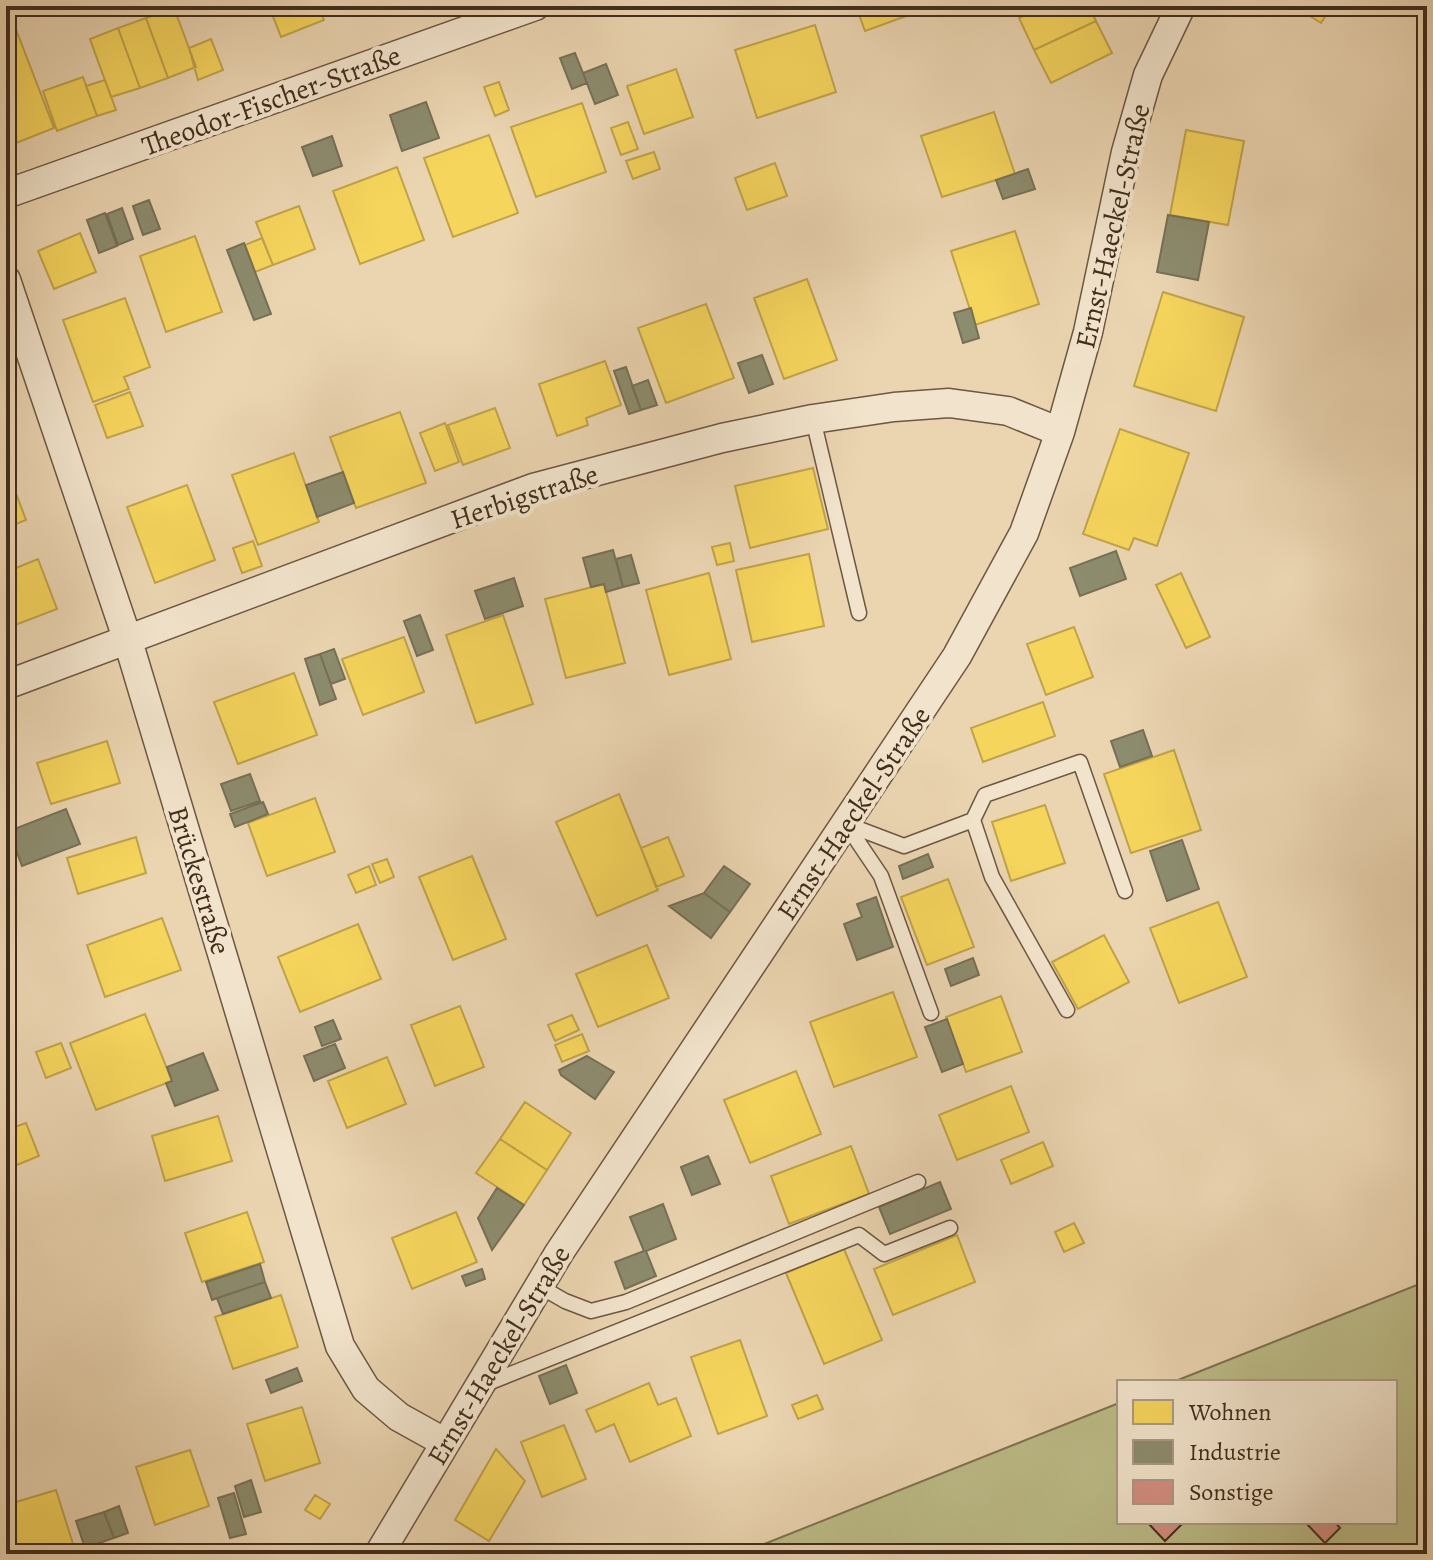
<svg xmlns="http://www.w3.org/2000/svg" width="1433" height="1560" font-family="Alegreya,serif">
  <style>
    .green { fill: #bcbc88; stroke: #7e7452; stroke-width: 2 }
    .homes { fill: #f6d55c; stroke: #c0a349; stroke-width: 2 }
    .industry { fill: #8c8c6e; stroke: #767056; stroke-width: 2 }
    .building { fill: #d48f82; stroke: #412d1d; stroke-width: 2 }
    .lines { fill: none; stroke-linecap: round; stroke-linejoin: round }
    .service-casing { stroke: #6c5742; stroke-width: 17 }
    .minor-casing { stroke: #6c5742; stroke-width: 31 }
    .service { stroke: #f2e4cc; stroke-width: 14 }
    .minor { stroke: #f2e4cc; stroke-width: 28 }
    .labels { text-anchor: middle; stroke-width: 8; stroke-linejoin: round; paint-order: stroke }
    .street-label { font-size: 28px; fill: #412d1d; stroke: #f2e4cc }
  </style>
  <rect width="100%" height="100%" fill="#ebd5b1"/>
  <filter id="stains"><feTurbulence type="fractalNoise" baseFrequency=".0025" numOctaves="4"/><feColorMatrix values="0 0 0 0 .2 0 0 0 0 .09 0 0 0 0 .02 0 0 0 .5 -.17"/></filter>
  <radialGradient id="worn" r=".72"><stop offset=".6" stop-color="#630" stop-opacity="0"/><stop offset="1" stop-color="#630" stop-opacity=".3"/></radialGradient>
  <path class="green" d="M1427 1281V1554H739L1119 1403V1522H1395V1382H1173Z"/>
  <path class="homes" d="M8 6H37L12 16Z
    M269 6H318L324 20 281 37Z
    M856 6H934L865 31Z
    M1044 6H1089L1096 21 1034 50 1019 18Z
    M1294 6H1332L1321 23Z
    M174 8 196 67 168 78 146 18Z
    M10 14 54 128 6 147V16Z
    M146 18 168 78 140 88 118 28Z
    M1096 21 1112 53 1051 83 1034 50Z
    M815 25 836 92 757 118 735 50Z
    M118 28 140 88 111 97 90 39Z
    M211 39 223 70 198 80 189 48Z
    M676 69 693 117 644 134 627 86Z
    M83 77 97 116 57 131 43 91Z
    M105 80 116 110 97 116 86 86Z
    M499 82 509 110 495 116 484 87Z
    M582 103 606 172 536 197 511 127Z
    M994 112 1015 174 942 197 921 136Z
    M628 122 638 149 621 155 611 128Z
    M1186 130 1244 141 1228 225 1170 215Z
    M489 135 518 213 453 237 424 158Z
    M654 152 660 169 633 179 626 161Z
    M775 163 787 196 747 210 735 178Z
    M397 167 424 240 360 264 333 191Z
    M299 206 315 249 273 265 256 222Z
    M1015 231 1039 304 975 325 951 251Z
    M80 233 96 272 54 289 38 251Z
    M195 236 222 312 166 332 140 256Z
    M262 238 273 265 255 272 245 245Z
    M807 279 837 360 784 379 754 298Z
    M1163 292 1244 317 1216 411 1134 386Z
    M125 298 150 367 124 377 129 389 93 402 63 320Z
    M706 304 734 378 666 403 638 328Z
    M605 361 621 405 586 418 588 425 557 436 539 384Z
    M130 392 143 426 107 438 95 405Z
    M495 408 510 448 463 465 448 425Z
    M400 412 426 483 356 508 330 437Z
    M445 423 459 462 435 471 420 433Z
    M1120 429 1189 453 1157 546 1134 538 1129 550 1083 534Z
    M294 453 319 522 258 545 232 475Z
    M6 467 26 520 6 528Z
    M813 468 828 529 750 548 735 486Z
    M187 485 215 560 155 583 127 507Z
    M253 541 262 566 242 573 233 548Z
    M730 543 734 561 717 565 712 547Z
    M809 554 824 626 752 642 736 570Z
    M38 559 57 609 10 627 6 615V572Z
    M709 573 731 659 669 675 646 590Z
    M1181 573 1210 637 1186 648 1156 585Z
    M604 584 625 663 566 678 545 599Z
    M503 615 533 704 476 723 446 635Z
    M1074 627 1093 677 1046 695 1027 644Z
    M404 637 424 692 363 715 342 659Z
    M294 673 317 735 238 764 214 702Z
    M1043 702 1055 736 983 762 971 728Z
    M107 741 120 783 51 804 37 763Z
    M1174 750 1201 830 1131 853 1104 774Z
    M619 794 658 890 597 916 556 822Z
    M315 798 335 852 267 876 248 823Z
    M1045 805 1065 863 1011 881 992 822Z
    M136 837 146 873 78 894 67 858Z
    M668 837 684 876 656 887 641 848Z
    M472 856 506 939 453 960 419 877Z
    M387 859 394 877 380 883 372 864Z
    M369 866 376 885 356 893 348 875Z
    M948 879 974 947 927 965 901 897Z
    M1218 902 1247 977 1179 1003 1150 928Z
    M162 918 181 970 105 997 87 945Z
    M358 924 381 979 300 1012 278 957Z
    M1104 935 1129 982 1078 1009 1052 962Z
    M647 945 669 998 598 1027 576 974Z
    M893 992 917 1057 834 1087 810 1022Z
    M1001 996 1022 1052 966 1072 946 1017Z
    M460 1006 484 1067 435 1086 411 1025Z
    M145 1014 172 1081 96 1110 70 1043Z
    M572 1015 579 1030 555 1041 548 1025Z
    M582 1034 589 1051 562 1062 555 1045Z
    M61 1043 71 1068 46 1078 36 1052Z
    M387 1057 406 1104 347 1128 328 1081Z
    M796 1071 821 1134 750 1163 724 1100Z
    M1011 1086 1029 1132 957 1160 939 1115Z
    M525 1102 571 1133 547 1170 500 1139Z
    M218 1116 232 1161 165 1181 152 1136Z
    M26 1123 39 1156 7 1169 6 1130Z
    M500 1139 547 1170 524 1205 476 1173Z
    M1043 1142 1053 1166 1011 1184 1001 1160Z
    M851 1146 869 1194 789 1224 771 1176Z
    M247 1212 264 1262 202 1282 185 1233Z
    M456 1212 477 1262 412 1289 392 1238Z
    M1074 1223 1084 1243 1064 1252 1055 1232Z
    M957 1235 975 1282 893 1315 874 1269Z
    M844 1249 882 1340 824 1364 786 1273Z
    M281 1295 298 1347 233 1369 215 1317Z
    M740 1340 767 1416 718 1434 691 1357Z
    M649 1383 658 1405 676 1398 691 1436 630 1462 614 1424 596 1432 586 1410Z
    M817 1395 823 1409 798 1419 792 1405Z
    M302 1407 320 1463 265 1481 247 1424Z
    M564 1425 586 1479 542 1497 521 1442Z
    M496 1449 525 1481 489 1541 455 1520Z
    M190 1450 209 1506 155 1525 136 1467Z
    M56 1490 73 1544 43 1554H16L6 1523V1505Z
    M315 1495 330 1504 320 1519 305 1510Z"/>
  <path class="industry" d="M575 53 587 83 572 89 560 58Z
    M606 64 618 95 595 104 583 73Z
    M426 102 439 138 402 151 390 115Z
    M332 136 342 166 313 176 302 147Z
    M1028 169 1035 189 1003 199 996 180Z
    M149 200 160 229 143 235 133 206Z
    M122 208 133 239 118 245 107 214Z
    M105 213 117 246 99 253 87 220Z
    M1168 215 1209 222 1198 280 1157 272Z
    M244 243 271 314 254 320 227 250Z
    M971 308 979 338 963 343 954 313Z
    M762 355 773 384 749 393 738 363Z
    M626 367 641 410 629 414 614 371Z
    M648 380 657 405 641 410 632 386Z
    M343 472 354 503 317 517 306 485Z
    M613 550 623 587 606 592 604 584 591 587 583 558Z
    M1116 551 1126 579 1080 596 1070 568Z
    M631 555 639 583 623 587 616 559Z
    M514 578 523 606 485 619 475 591Z
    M420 615 433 650 417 656 404 621Z
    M334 649 345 679 331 684 320 654Z
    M320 654 336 699 320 705 305 659Z
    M1143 730 1152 756 1120 767 1111 741Z
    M250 774 260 801 231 811 221 784Z
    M263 802 268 814 235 827 230 814Z
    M66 809 80 844 22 866 9 831Z
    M1182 840 1199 889 1167 901 1150 851Z
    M928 854 933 867 903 879 899 866Z
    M724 866 750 884 730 912 704 893Z
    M704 893 730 912 711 938 669 906Z
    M876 897 893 947 857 960 844 924 862 917 857 904Z
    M973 958 979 975 951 986 945 969Z
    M947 1019 963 1064 942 1072 925 1027Z
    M333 1020 341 1039 322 1046 315 1027Z
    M335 1044 345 1068 314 1081 304 1056Z
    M203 1053 218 1090 175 1106 166 1083 172 1081 167 1067Z
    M587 1056 614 1072 595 1099 561 1075 559 1070Z
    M708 1156 720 1184 692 1195 681 1167Z
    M940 1182 951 1209 890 1234 879 1207Z
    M497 1188 524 1205 492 1250 478 1218Z
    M663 1204 676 1239 646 1251 656 1276 625 1289 615 1262 644 1251 630 1217Z
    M260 1264 265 1282 212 1300 206 1282Z
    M482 1269 485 1279 466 1286 462 1276Z
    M265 1282 271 1298 223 1314 217 1298Z
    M566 1365 577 1393 550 1404 539 1376Z
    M297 1368 302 1381 271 1393 266 1380Z
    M251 1480 261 1512 244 1517 235 1486Z
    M234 1493 246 1534 230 1538 218 1498Z
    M119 1506 128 1533 114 1538 104 1512Z
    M104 1512 114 1538 85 1548 76 1521Z"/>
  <path class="building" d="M1147 1522H1182L1183 1523 1165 1541Z
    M1305 1522H1335L1340 1528 1325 1543Z"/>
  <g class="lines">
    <g class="service-casing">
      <path id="service" d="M813 419 859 613
        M973 820 985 795 1080 762 1125 891
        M931 1013 881 876 846 824 904 846 973 820 992 877 1067 1010
        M539 1286 565 1301 591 1311 626 1302 918 1182
        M483 1385 859 1235 884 1254 950 1228"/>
    </g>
    <g class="minor-casing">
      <path id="minor" d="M6 194 535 6
        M6 280 128 641 340 1346 366 1389 399 1417 444 1442
        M6 685 533 488 722 438 813 419 894 407 949 403 1008 411 1060 432
        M379 1554 559 1253 957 656 1024 533 1060 432 1088 332 1126 152 1148 75 1181 6"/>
    </g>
    <use href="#service" class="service"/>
    <use href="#minor" class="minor"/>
  </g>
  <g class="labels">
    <g class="street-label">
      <text transform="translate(271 100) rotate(-20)" y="10">Theodor-Fischer-Straße</text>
      <text transform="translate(1112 226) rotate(-77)" y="10">Ernst-Haeckel-Straße</text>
      <text transform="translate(524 496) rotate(-18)" y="10">Herbigstraße</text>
      <text transform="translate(853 813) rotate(-56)" y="10">Ernst-Haeckel-Straße</text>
      <text transform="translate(200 880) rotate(73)" y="10">Brückestraße</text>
      <text transform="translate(498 1355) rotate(-59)" y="10">Ernst-Haeckel-Straße</text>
    </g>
  </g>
  <rect width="1433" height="1560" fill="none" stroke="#ebd5b1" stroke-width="32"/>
  <rect x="8" y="8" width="1417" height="1544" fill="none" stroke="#412d1d" stroke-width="4"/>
  <rect x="16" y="16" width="1401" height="1528" fill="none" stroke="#412d1d" stroke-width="2"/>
  <rect x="1117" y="1380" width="280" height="144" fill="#f2e4cc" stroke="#ab9b86" stroke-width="2"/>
  <rect x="1133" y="1400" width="40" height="24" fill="#f6d55c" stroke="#ab9b86" stroke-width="2"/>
  <text x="1189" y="1420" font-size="24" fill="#412d1d">Wohnen</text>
  <rect x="1133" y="1440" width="40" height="24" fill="#8c8c6e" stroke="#ab9b86" stroke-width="2"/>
  <text x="1189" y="1460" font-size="24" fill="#412d1d">Industrie</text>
  <rect x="1133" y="1480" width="40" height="24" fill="#d48f82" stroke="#ab9b86" stroke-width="2"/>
  <text x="1189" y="1500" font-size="24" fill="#412d1d">Sonstige</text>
  <rect width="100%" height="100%" filter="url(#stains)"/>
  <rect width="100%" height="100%" fill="url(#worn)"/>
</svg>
